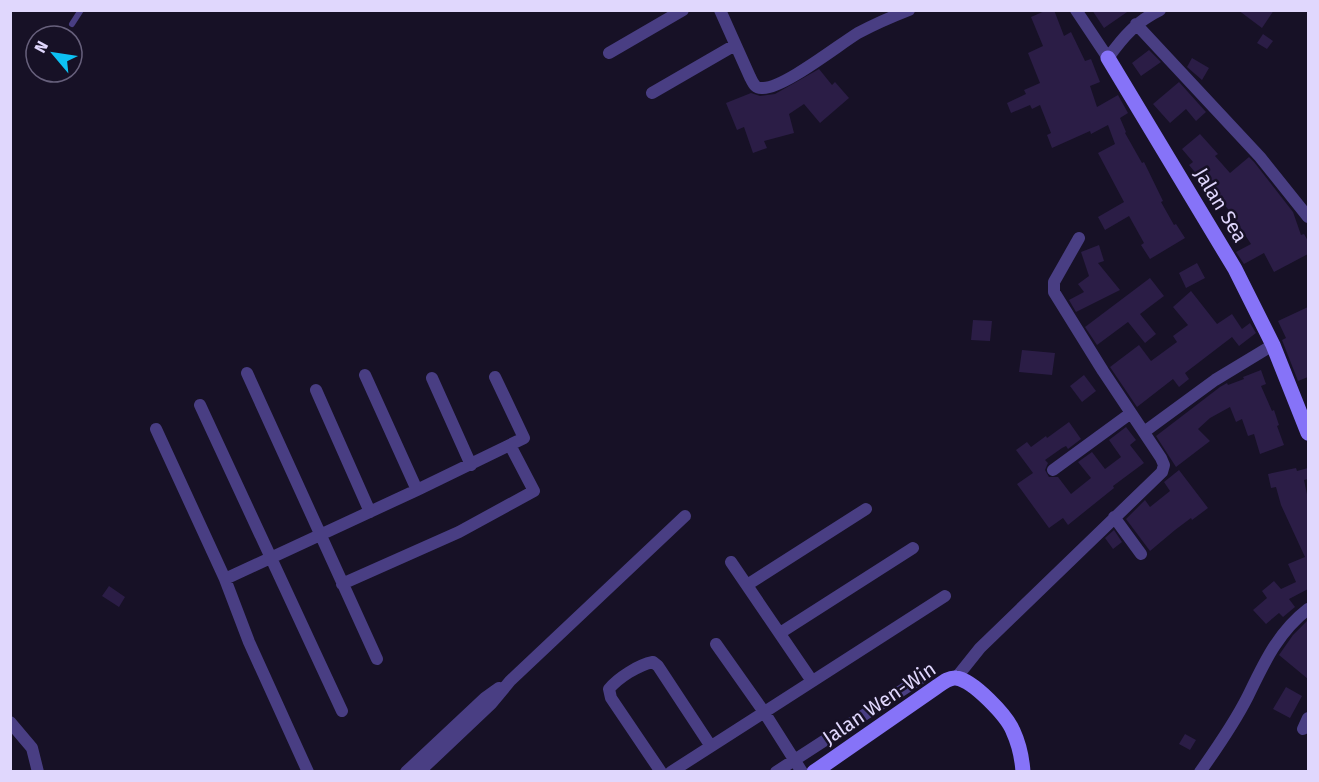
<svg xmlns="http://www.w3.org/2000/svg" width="1319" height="782" font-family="'Fira Sans',sans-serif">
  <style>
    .building { fill: #2b1d46 }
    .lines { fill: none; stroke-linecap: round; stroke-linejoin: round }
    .lane { stroke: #493e83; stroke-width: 6 }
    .street { stroke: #493e83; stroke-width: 12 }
    .secondary { stroke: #8673f8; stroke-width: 15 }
    .labels { text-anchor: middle; stroke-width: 5; stroke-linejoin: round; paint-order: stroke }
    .street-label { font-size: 20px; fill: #e0d7fd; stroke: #171126 }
  </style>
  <rect width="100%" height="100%" fill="#171126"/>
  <path class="building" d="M1047 10H1054L1064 36 1071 32 1085 61 1091 59 1100 82 1090 86 1097 107 1118 95 1128 113 1120 118 1126 132 1125 133 1142 163 1144 162 1163 201 1161 202 1174 225 1176 224 1185 238 1150 259 1141 245 1144 243 1129 216 1105 230 1098 217 1124 202 1098 153 1115 144 1108 125 1091 134 1090 131 1052 148 1047 135 1051 133 1040 105 1032 109 1030 105 1011 113 1007 103 1026 94 1024 90 1040 83 1028 53 1043 46 1031 17Z
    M1092 10H1130L1104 28Z
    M1238 10H1274L1262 28Z
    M1263 34 1273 41 1267 49 1257 43Z
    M1149 50 1161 62 1141 76 1132 63Z
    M1192 58 1209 68 1202 80 1187 67Z
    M819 69 832 85 835 82 849 98 820 123 804 104 789 114 794 133 764 141 767 148 753 153 744 127 737 130 726 103 751 93 760 96 775 94Z
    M1179 82 1206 112 1196 121 1186 109 1170 123 1153 104Z
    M1200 134 1218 154 1215 156 1230 173 1249 157 1254 162 1293 212 1301 235 1304 234 1308 241V254L1274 272 1264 253 1244 264 1236 252 1251 244 1228 209 1208 185 1204 189 1196 179 1199 177 1189 165 1193 162 1182 149Z
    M1099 245 1104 261 1098 263 1120 290 1076 312 1069 300 1084 292 1078 284 1089 276 1081 252Z
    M1197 263 1205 278 1186 288 1179 273Z
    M1150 278 1164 296 1140 314 1156 334 1145 343 1128 322 1097 345 1085 327Z
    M1191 291 1217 324 1232 314 1242 329 1250 323 1256 333 1239 346 1232 337 1185 373 1189 379 1179 387 1173 379 1137 407 1110 367 1139 345 1151 361 1177 342 1173 336 1188 325 1173 307Z
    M1308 307V377L1298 381 1282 340 1286 338 1278 321Z
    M973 320 992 321 990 341 971 340Z
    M1022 350 1055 353 1052 375 1019 372Z
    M1261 370 1266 384 1261 386 1272 411 1274 410 1279 425 1277 426 1284 445 1260 454 1254 434 1248 436 1242 419 1236 422 1230 407 1210 418 1198 429 1210 441 1176 467 1156 436 1220 387 1227 383 1228 385 1244 379 1243 377Z
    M1084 375 1096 391 1082 402 1070 386Z
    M1069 422 1081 439 1068 449 1066 446 1062 448 1045 460 1048 463 1045 470 1049 477H1058L1071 494 1091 478 1078 462 1092 452 1105 469 1121 457 1109 440 1126 427 1136 440 1130 445 1144 463 1113 486 1114 488 1068 525 1063 518 1049 528 1017 484 1033 473 1016 450 1027 442 1031 447 1046 436 1047 438Z
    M1296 468 1297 471 1308 468V479L1304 480 1308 499V589L1289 599 1295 607 1283 617 1279 613 1266 624 1253 610 1267 598 1262 591 1274 581 1281 589 1296 582 1288 564 1305 557 1281 505 1276 487 1271 488 1268 474Z
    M1179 470 1208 508 1192 520 1191 518 1175 530 1150 551 1126 519 1145 500 1150 507 1170 491 1164 482Z
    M1114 530 1122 542 1113 549 1105 538Z
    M109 586 125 597 119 607 102 596Z
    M1308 620V679L1279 655 1293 635Z
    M1286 687 1302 696 1290 718 1273 709Z
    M1185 734 1196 740 1190 750 1179 744Z"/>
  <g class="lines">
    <path class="lane" d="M72 24 81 10"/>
    <path class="street" d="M720 10 750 77C753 83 755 89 763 88 784 88 837 46 858 33 875 24 891 17 909 10
      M1076 10 1108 58C1123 37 1137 21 1160 10
      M1136 24 1260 157 1308 217
      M609 53 683 10
      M652 93 735 45
      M247 373 377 659
      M365 375 417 490
      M432 378 471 465
      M316 390 370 512
      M200 405 342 711
      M156 429 225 579 249 642 308 772
      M1144 432 1215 380 1273 345
      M1053 470 1131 413
      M1114 517 1141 554
      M731 562 812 681
      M225 579 417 490 524 438 495 377
      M342 584 459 532 534 491 510 445
      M747 585 866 509
      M780 633 913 548
      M716 644 764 712 802 772
      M956 678 980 648 1162 472 1164 465 1161 458 1103 371 1054 292V282L1079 238
      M10 722 32 748 38 772
      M1303 729 1308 718
      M406 772 485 698 499 688
      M419 772 491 704 510 681 685 516
      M661 772 611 698 609 689C618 678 638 665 653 662L658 666 710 745
      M671 772 945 596
      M776 772 927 674
      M1200 772C1217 748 1235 722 1248 696 1264 663 1278 632 1308 609"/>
    <path class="secondary" d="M1108 58 1235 269 1273 345 1308 433
      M814 772 935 688C941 684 949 677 956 678 973 680 1007 716 1013 731 1019 744 1022 757 1023 772"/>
  </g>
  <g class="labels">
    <g class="street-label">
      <text transform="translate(1221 205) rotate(59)" y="7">Jalan Sea</text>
      <text transform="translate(879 703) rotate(-34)" y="7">Jalan Wen-Win</text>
    </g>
  </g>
  <rect width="1319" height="782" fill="none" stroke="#e0d7fd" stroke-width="24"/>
  <g transform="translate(54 54) rotate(299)"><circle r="28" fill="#171126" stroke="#67607c" stroke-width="1.5"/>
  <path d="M0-4.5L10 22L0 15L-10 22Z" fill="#0dc1f3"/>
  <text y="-9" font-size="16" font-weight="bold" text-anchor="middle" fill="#e0d7fd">N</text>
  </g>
</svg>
